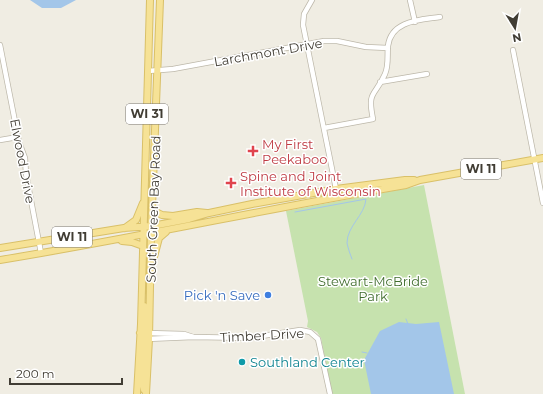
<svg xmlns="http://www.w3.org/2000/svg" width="543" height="394" font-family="Montserrat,sans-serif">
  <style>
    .green { fill: #c6e2ae }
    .water { fill: #a3c6e9 }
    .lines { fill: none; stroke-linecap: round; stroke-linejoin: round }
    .stream { stroke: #a3c6e9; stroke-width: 1 }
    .minor-casing { stroke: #bdb8aa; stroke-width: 6 }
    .major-casing { stroke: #d9c068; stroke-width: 8 }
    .minor { stroke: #fff; stroke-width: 4.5 }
    .major { stroke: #f6e296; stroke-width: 6 }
    .health-dot { fill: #e0444e; stroke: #fff; stroke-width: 1.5 }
    .shop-dot { fill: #3f7fe0; stroke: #fff; stroke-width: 1.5 }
    .culture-dot { fill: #0f9aa8; stroke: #fff; stroke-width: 1.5 }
    .labels { text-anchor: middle; stroke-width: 3; stroke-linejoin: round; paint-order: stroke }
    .shield { fill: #fff; stroke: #7a7771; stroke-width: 1 }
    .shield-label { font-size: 12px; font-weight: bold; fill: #413d34 }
    .street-label { font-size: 13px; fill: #413d34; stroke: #fff }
    .health-label { font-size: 13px; fill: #be3a42; stroke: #fff; text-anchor: start }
    .park-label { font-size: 13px; fill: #406d2d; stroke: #fff }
    .shop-label { font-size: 13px; fill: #366cbe; stroke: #fff; text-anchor: end }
    .culture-label { font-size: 13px; fill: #0d838f; stroke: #fff; text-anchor: start }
  </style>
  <rect width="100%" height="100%" fill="#f0ede3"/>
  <path class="green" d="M424 185 465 394H332L321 338 317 332 307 327 308 321 286 211Z"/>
  <path class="water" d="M30 0H76L61 8H42Z
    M399 322 416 324 439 322 454 394H371L364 360 380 331Z"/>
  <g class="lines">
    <path class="stream" d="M295 212 366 199C365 215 347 226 347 243 348 248 350 254 352 259
      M406 319 408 324
      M362 352 367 353"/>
    <g class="minor-casing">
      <path id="minor" d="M312 0 304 14 303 25 336 189
        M410 0 415 22
        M0 45 19 142 25 158 26 174 41 253
        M513 50 543 203
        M148 71 173 69 324 41H337L366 47 388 48
        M380 82 427 74
        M324 128 373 119C367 90 375 97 385 74 389 65 387 55 388 46 391 20 421 20 440 17
        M0 140 18 137
        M147 333 184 334 193 337
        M147 339 194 337 249 338 300 330 310 332 318 339 330 394"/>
    </g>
    <g class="major-casing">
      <path id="major" d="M152 210 162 215 173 216 197 212 207 213
        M125 228 136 220 143 203
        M122 241 132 242 143 246
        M0 248 124 228 152 226 189 219 209 213 252 204 336 189 405 180H414
        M154 257 159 238 166 232
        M0 260C136 238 270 208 406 185L420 180 543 158
        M144 306 145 315V333L148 337
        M140 333 144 339 142 379 144 390
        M137 394 141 324 150 0
        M146 394 149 339 151 234 160 0"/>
    </g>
    <use href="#minor" class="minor"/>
    <use href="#major" class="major"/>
  </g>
  <g class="health-dot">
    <path d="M251 145h4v4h4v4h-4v4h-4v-4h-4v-4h4z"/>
    <path d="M229 177h4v4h4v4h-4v4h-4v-4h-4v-4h4z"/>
  </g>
  <circle class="shop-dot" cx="268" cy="295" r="4"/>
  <circle class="culture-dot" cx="242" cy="362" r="4"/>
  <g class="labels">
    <g class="shield">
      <rect x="126" y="104" width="42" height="20" rx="3"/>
      <rect x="461" y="159" width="40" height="20" rx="3"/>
      <rect x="52" y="227" width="40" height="20" rx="3"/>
    </g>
    <g class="shield-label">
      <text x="147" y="118">WI 31</text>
      <text x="481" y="173">WI 11</text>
      <text x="72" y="241">WI 11</text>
    </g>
    <g class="street-label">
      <text transform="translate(268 52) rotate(-10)" y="5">Larchmont Drive</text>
      <text transform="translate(23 161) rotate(79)" y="5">Elwood Drive</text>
      <text transform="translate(153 209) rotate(-88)" y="5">South Green Bay Road</text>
      <text transform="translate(262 335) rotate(-3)" y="5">Timber Drive</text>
    </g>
    <g class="health-label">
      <text x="262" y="149">My First<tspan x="262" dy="15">Peekaboo</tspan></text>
      <text x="240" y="181">Spine and Joint<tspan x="240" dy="15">Institute of Wisconsin</tspan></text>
    </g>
    <g class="park-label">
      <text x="373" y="286">Stewart-McBride<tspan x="373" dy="15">Park</tspan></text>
    </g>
    <g class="shop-label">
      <text x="260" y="300">Pick 'n Save</text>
    </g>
    <g class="culture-label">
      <text x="250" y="367">Southland Center</text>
    </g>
  </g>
  <g transform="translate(515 28) rotate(169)" stroke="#ffffff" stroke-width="3" paint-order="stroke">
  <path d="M0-3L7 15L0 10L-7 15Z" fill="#413d34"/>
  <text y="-6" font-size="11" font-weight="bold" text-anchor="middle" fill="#413d34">N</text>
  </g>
  <path d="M10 378v6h112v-6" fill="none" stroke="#413d34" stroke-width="2"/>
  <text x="16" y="378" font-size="12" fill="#413d34" stroke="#ffffff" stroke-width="3" paint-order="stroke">200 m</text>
</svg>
